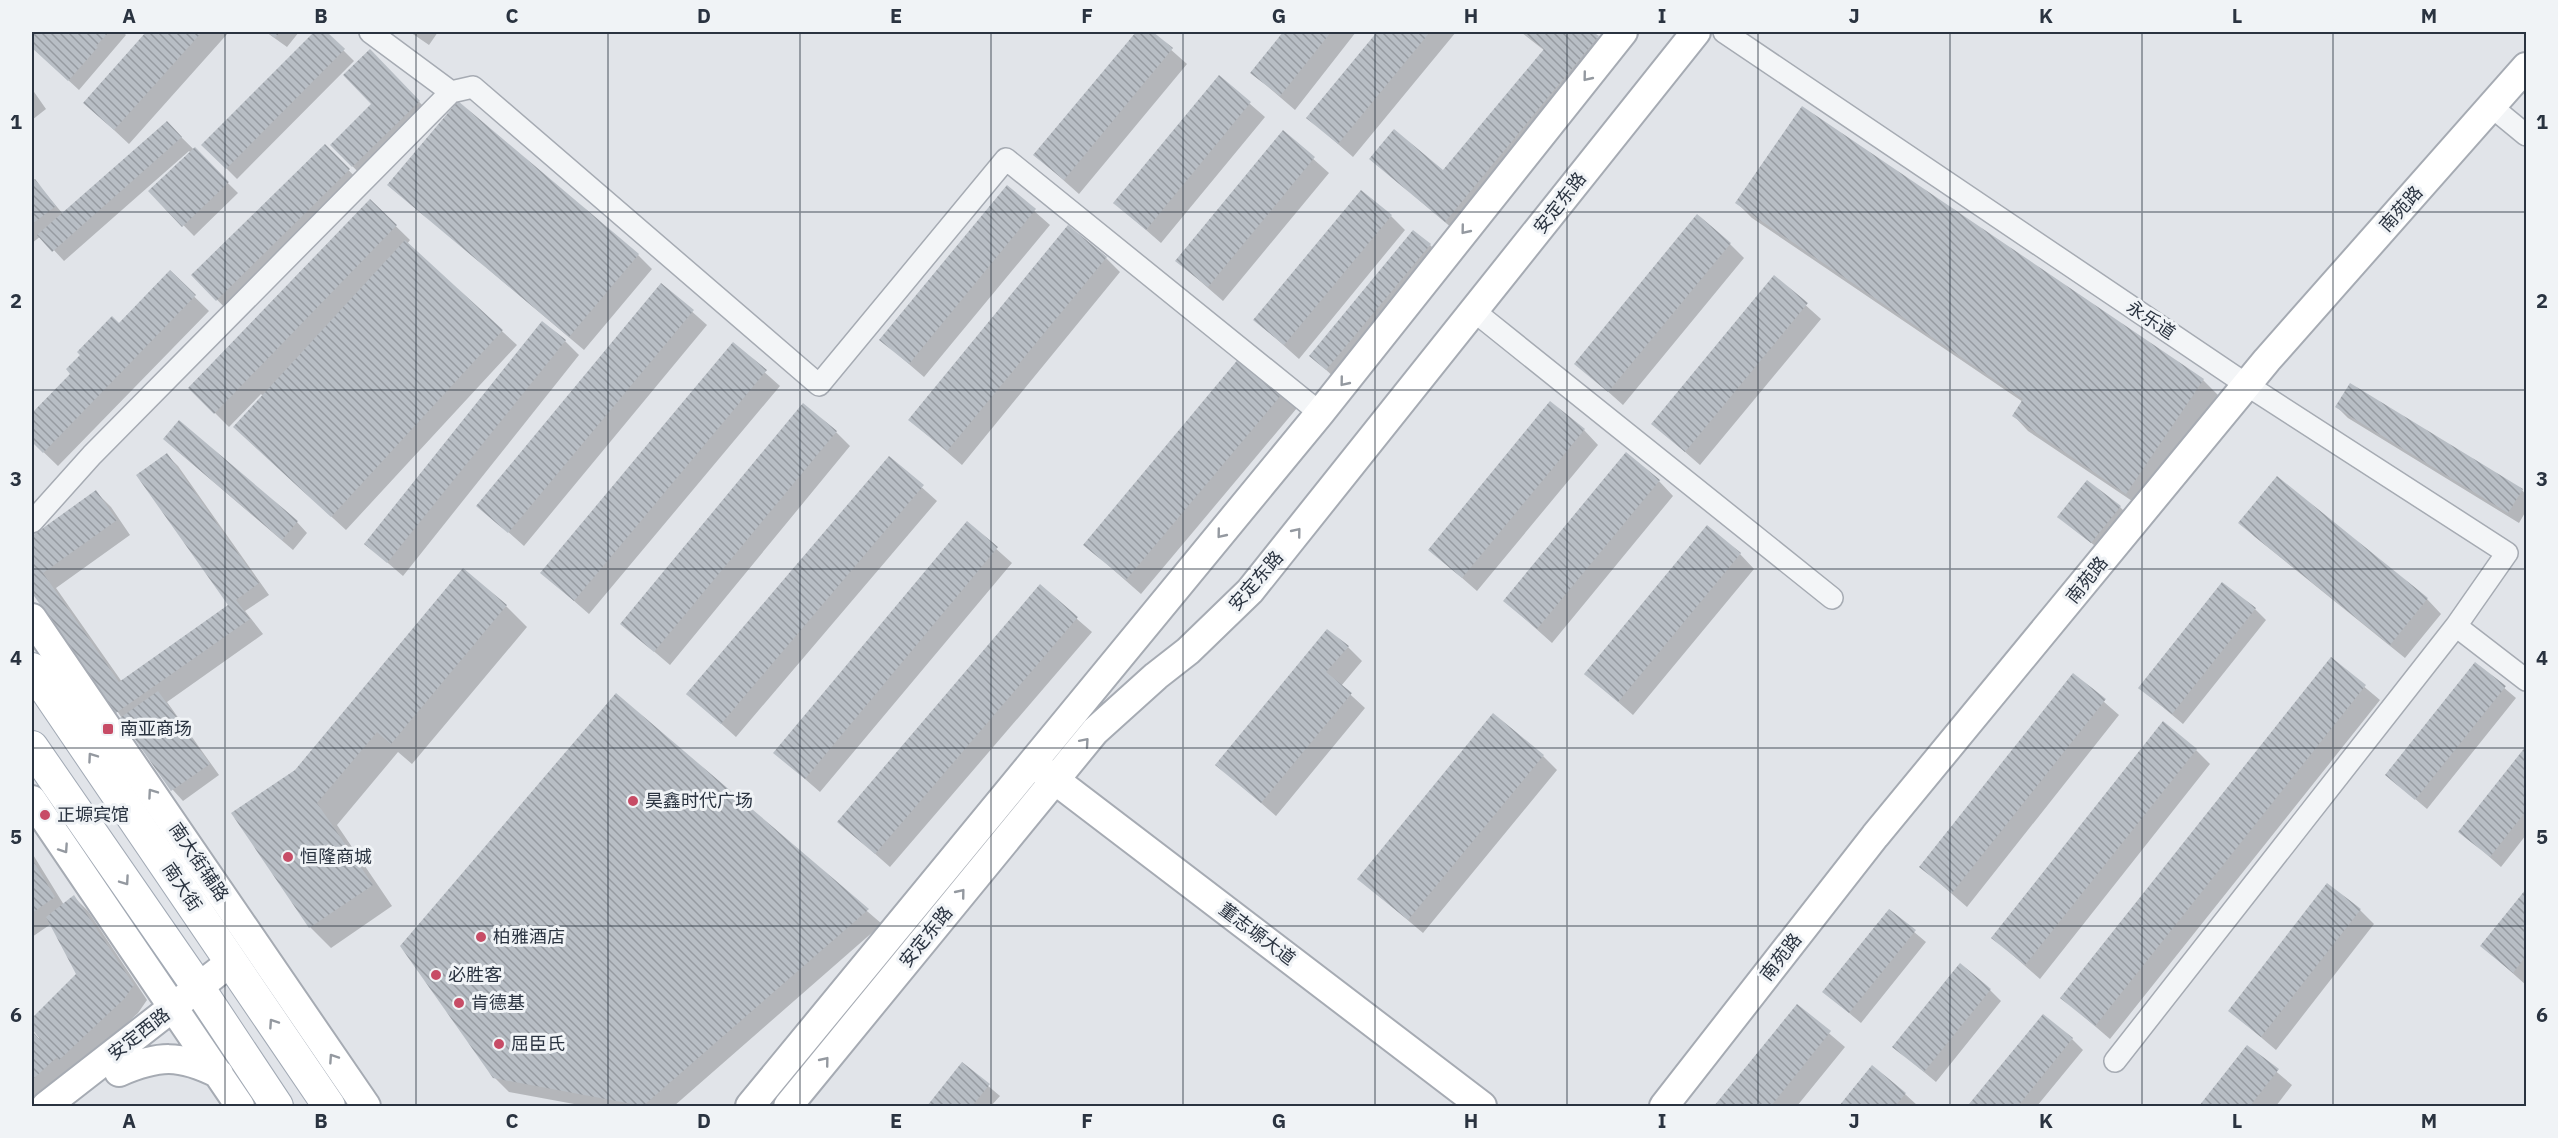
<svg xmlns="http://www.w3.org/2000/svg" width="2558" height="1138" font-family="'IBM Plex Sans','Noto Sans SC',sans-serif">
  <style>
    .shadow { fill: #0003 }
    .building { fill: url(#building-back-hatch) }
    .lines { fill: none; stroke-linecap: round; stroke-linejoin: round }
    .street-casing { stroke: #a6abb3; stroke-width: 24 }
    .secondary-casing { stroke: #a6abb3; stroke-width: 32 }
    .primary-casing { stroke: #a1a9b4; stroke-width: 34 }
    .street { stroke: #f3f5f7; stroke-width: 21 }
    .secondary { stroke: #fff; stroke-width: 28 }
    .primary { stroke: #fff; stroke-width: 32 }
    .oneway { stroke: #9499a0 }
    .grid { fill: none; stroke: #2a3340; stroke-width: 1.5; stroke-opacity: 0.55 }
    .poi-dot { fill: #c74c66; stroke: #f0f3f6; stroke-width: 2 }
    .labels { text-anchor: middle; stroke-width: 6; stroke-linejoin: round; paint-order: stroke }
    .street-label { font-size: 18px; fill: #2a3340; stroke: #f0f3f6 }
    .poi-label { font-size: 18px; fill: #2a3340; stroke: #f0f3f6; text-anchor: start }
    .neatline { fill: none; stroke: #2a3340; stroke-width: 2 }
    .grid-label { font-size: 20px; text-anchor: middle; font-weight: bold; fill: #2a3340 }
  </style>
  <defs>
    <pattern id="building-back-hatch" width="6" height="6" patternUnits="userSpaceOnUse" patternTransform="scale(1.5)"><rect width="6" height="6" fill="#b8bec5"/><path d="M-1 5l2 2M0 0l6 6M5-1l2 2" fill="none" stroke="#969ba1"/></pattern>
  </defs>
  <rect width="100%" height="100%" fill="#e1e4e9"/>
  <path class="shadow" d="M32 32H123L126 35 79 90 32 47Z
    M149 32H229L129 144 85 103Z
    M266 32H299L287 47Z
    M316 32H325L354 61 237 179 203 145Z
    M410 32H438L429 45Z
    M1137 32H1151L1187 64 1079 194 1035 155Z
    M1285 32H1356L1295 110 1252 73Z
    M1379 32H1456L1353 157 1308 118Z
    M1521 32H1591L1612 52 1460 235 1371 159 1444 172 1545 51Z
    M370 52 429 112 363 177 332 145 374 104Z
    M1219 77 1265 117 1161 243 1115 203Z
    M32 89 46 109 32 120Z
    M1802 108 2203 380 2218 395 2141 507 2028 431 2014 416 2023 402 1752 218 1737 203Z
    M1283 132 1329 173 1223 301 1177 261Z
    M177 133 238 193 194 236 150 191 191 153 189 151 64 261 41 236 32 243V183L35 181 63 214Z
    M325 146 363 185 231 314 193 275Z
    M389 185 638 255 652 269 584 350Z
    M1007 187 1050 225 924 377 881 340Z
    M370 201 410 240 407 244 517 345 346 530 249 441 263 396 261 394 229 427 190 388Z
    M1391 216 1405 230 1299 359 1255 320Z
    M1730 244 1744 258 1623 405 1576 363Z
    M1430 245 1440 255 1337 380 1311 356Z
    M1106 258 1120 272 962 465 910 420Z
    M170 273 209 311 58 466 32 441V415Z
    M1774 277 1821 319 1700 465 1653 424Z
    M662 285 707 325 524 546 478 505Z
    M565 341 579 355 403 576 366 544Z
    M733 344 780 386 589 614 542 573Z
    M1282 394 1297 408 1141 594 1085 545Z
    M2337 407 2522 490 2526 495V511L2519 523 2348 418Z
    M1584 430 1598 445 1477 591 1430 550Z
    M836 432 850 446 670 665 622 624Z
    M175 449 297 522 307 533 293 550Z
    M167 455 178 466 269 595 245 611 263 634 167 702 219 775 183 801 173 790 32 591V538L96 492 111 507 130 535 56 588 122 682 231 605Z
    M889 458 937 501 736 737 688 694Z
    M1659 481 1673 496 1552 643 1505 601Z
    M2120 507 2127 514 2099 549 2066 523Z
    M967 523 1012 563 820 792 775 753Z
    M2240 523 2427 599 2441 614 2405 658 2255 537Z
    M1740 554 1754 569 1633 715 1586 674Z
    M1040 587 1092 632 890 867 839 822Z
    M506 606 527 627 412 764 398 752 337 825 392 906 331 948 310 927 233 814 296 771Z
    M2255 609 2266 620 2183 724 2140 688Z
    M1348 647 1362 661 1341 686 1365 708 1276 816 1217 765Z
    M2331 659 2380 700 2110 1039 2062 998Z
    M2476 664 2516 698 2427 809 2387 775Z
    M2073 675 2119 715 1967 907 1921 867Z
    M616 695 882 924 674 1106H585L509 1092 494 1077Z
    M2526 748V835L2501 867 2460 831Z
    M2196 750 2210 764 2040 979 1993 938Z
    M1543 756 1557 770 1423 933 1359 879Z
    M32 853 64 905 74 897 88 911 147 1000 138 1013 75 1073 33 1106 32 1032 38 1039 40 1038 32 1027V1020L78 974 51 924 32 937Z
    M2526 891V985L2482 946Z
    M2360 910 2374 924 2276 1050 2230 1011Z
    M1889 911 1926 942 1861 1023 1824 992Z
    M1990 990 2001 1001 1936 1082 1894 1047Z
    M1797 1006 1845 1047 1797 1106H1716Z
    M2072 1039 2083 1050 2037 1106H1974L1971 1104Z
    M2247 1047 2292 1085 2276 1106H2201Z
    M962 1064 1000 1096 991 1106H928Z
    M1872 1067 1905 1094 1918 1106H1841Z"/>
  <path class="building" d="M32 32H109L96 46 98 47 68 81 32 48Z
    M146 32H202L114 130 83 103Z
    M267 32H280L275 38Z
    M314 32H327L345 49 226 169 201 145Z
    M1136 32H1153L1173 48 1064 180 1033 155Z
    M1283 32H1331L1280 96 1250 73Z
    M1377 32H1430L1338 144 1306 118Z
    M1522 32H1593L1599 36 1445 222 1369 159 1394 129 1443 170 1544 49Z
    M370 49 420 101 352 167 330 145 371 104 343 75Z
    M1219 75 1251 102 1146 230 1113 203Z
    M458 101 639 254 569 337 387 185Z
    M1802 106 2204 379 2126 494 2012 416 2023 399 1735 203Z
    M167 121 182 137 52 252 37 235Z
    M1283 130 1315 157 1208 287 1175 261Z
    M325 144 350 169 216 301 191 275Z
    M195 147 229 182 182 227 148 191Z
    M35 179 56 206 32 224V181Z
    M1007 185 1036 209 909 364 879 340Z
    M1361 190 1392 215 1284 345 1253 320Z
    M370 199 397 225 214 414 188 388Z
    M1697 214 1731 243 1608 392 1574 364Z
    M1068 225 1107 257 947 451 908 420Z
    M1413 230 1431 244 1326 370 1309 356Z
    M405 240 503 330 331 517 233 427Z
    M170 270 196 295 43 453 32 442V413L70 374 66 369 80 355 77 352 112 316 119 323Z
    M1774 275 1808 303 1685 452 1651 424Z
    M661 283 694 310 508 533 476 506Z
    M542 321 566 340 387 563 364 544Z
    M733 342 767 370 574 601 540 573Z
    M1240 357 1283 393 1126 580 1083 545Z
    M2350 383 2523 489 2508 513 2335 407Z
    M1550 401 1585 429 1462 578 1428 550Z
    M803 403 837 431 654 652 620 624Z
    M179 420 298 521 282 540 163 439Z
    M1626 452 1660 480 1537 629 1503 601Z
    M167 453 259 583 236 600 250 619 116 713 32 593V536L96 490 117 520 43 573 119 682 228 605 136 475Z
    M889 456 924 485 721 724 686 694Z
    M2277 476 2428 598 2390 645 2238 523Z
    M2087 480 2121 506 2091 543 2057 517Z
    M967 521 998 547 805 779 773 753Z
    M1707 525 1741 553 1618 702 1584 674Z
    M463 568 507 605 391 744 377 732 317 803 373 885 309 928 231 813 295 770Z
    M2222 582 2256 608 2172 714 2138 688Z
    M1040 584 1078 617 875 854 837 822Z
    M1327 629 1349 646 1326 672 1352 693 1261 803 1215 765Z
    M2331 657 2366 685 2095 1026 2060 998Z
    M2475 662 2506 686 2415 800 2385 775Z
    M2073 673 2106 699 1952 893 1919 867Z
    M158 691 210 764 171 791 120 718Z
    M616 693 869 909 643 1106 493 1078 400 946Z
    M1493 713 1544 755 1408 920 1357 879Z
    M2163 721 2197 749 2025 965 1991 938Z
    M2526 746V811L2490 857 2458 832Z
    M32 859 55 897 32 913Z
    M2327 883 2361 909 2261 1037 2228 1011Z
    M2526 889V956L2513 973 2480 946Z
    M74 895 134 985 124 999 59 1060 57 1057 32 1080V1031L47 1047 32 1029V1018L76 974 46 917Z
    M1889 909 1916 930 1849 1013 1822 992Z
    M1960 963 1991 989 1924 1072 1892 1047Z
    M1797 1004 1831 1031 1771 1106H1714Z
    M2043 1014 2073 1038 2018 1106H1972L1969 1104Z
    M2247 1045 2279 1069 2250 1106H2199Z
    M962 1062 990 1084 972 1106H927Z
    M1872 1065 1906 1093 1895 1106H1839Z"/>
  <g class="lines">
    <g class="street-casing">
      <path id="street" d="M370 32 451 92
        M1724 32 2247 385 2507 553 2456 626 2115 1061
        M2492 107 2526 135
        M1474 311 1832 598
        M32 522 92 455 451 92 473 87 819 385 1006 159 1320 413
        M2456 626 2526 680"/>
    </g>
    <g class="secondary-casing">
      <path id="secondary" d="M32 618 366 1106
        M1038 767 1482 1106
        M32 800 240 1106
        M119 1072C159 1055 179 1054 219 1074
        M46 1106 232 961
        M750 1106 1320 413 1623 32
        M788 1106 1095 731 1156 676 1188 651 1250 591 1696 32
        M1664 1106 1875 836 2267 360 2526 67"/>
    </g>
    <g class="primary-casing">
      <path id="primary" d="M32 669 329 1106
        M32 747 198 987 277 1106"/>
    </g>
    <use href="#street" class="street"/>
    <use href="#secondary" class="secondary"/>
    <use href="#primary" class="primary"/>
  </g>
  <defs><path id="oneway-chevron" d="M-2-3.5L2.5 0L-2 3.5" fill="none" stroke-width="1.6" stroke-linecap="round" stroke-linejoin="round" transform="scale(1.5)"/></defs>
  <g class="oneway">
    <use href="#oneway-chevron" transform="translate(1587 77) rotate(129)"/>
    <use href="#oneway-chevron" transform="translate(1465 230) rotate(129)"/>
    <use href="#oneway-chevron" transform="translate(1344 382) rotate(129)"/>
    <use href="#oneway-chevron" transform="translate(1297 532) rotate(-51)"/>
    <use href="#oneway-chevron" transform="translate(1221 534) rotate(129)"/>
    <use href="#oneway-chevron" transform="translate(1085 742) rotate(-49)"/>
    <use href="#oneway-chevron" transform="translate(92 757) rotate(-125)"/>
    <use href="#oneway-chevron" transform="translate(152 793) rotate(-125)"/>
    <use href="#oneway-chevron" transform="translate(64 849) rotate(56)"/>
    <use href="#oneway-chevron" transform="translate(125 881) rotate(55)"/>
    <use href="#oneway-chevron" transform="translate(961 893) rotate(-51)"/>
    <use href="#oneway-chevron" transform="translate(273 1023) rotate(-124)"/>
    <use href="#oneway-chevron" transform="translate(333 1058) rotate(-124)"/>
    <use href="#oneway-chevron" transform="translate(825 1061) rotate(-51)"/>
  </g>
  <path class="grid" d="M225 32V1106M416 32V1106M608 32V1106M800 32V1106M991 32V1106M1183 32V1106M1375 32V1106M1567 32V1106M1758 32V1106M1950 32V1106M2142 32V1106M2333 32V1106M32 212H2526M32 390H2526M32 569H2526M32 748H2526M32 926H2526"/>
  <g class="poi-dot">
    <rect x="102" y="723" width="12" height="12" rx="3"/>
    <circle cx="633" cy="801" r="6"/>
    <circle cx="45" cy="815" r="6"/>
    <circle cx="288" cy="857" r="6"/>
    <circle cx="481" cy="937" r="6"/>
    <circle cx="436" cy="975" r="6"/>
    <circle cx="459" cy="1003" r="6"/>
    <circle cx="499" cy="1044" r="6"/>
  </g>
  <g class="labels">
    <g class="street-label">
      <text transform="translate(1560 203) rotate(-52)" y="6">安定东路</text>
      <text transform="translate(2401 209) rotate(-48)" y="6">南苑路</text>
      <text transform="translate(2151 320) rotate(34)" y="6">永乐道</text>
      <text transform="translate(2087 580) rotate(-51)" y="6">南苑路</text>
      <text transform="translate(1256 581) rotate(-49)" y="6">安定东路</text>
      <text transform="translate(199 862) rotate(56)" y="6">南大街辅路</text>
      <text transform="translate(182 887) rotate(56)" y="6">南大街</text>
      <text transform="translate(1257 934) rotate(37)" y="6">董志塬大道</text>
      <text transform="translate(926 937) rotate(-51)" y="6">安定东路</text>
      <text transform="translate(1781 957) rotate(-52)" y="6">南苑路</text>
      <text transform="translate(139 1034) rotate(-38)" y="6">安定西路</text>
    </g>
    <g class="poi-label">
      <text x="120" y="735">南亚商场</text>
      <text x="645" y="807">昊鑫时代广场</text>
      <text x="57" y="821">正塬宾馆</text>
      <text x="300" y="863">恒隆商城</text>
      <text x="493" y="943">柏雅酒店</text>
      <text x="448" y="981">必胜客</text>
      <text x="471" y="1009">肯德基</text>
      <text x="511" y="1050">屈臣氏</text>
    </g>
  </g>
  <rect width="2558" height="1138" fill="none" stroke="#f0f3f6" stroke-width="66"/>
  <rect x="33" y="33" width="2492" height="1072" class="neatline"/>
  <g class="grid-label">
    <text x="129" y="23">A</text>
    <text x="321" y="23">B</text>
    <text x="512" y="23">C</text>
    <text x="704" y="23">D</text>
    <text x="896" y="23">E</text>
    <text x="1087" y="23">F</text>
    <text x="1279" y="23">G</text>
    <text x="1471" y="23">H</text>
    <text x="1662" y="23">I</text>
    <text x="1854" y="23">J</text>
    <text x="2046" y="23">K</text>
    <text x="2237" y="23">L</text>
    <text x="2429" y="23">M</text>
    <text x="16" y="129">1</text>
    <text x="2542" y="129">1</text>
    <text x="16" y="308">2</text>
    <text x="2542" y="308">2</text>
    <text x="16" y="486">3</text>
    <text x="2542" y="486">3</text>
    <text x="16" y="665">4</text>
    <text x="2542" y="665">4</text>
    <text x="16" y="844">5</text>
    <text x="2542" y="844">5</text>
    <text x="16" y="1022">6</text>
    <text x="2542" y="1022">6</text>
    <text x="129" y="1128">A</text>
    <text x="321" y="1128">B</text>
    <text x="512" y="1128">C</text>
    <text x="704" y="1128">D</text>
    <text x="896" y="1128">E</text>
    <text x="1087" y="1128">F</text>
    <text x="1279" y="1128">G</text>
    <text x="1471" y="1128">H</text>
    <text x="1662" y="1128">I</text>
    <text x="1854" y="1128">J</text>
    <text x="2046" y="1128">K</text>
    <text x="2237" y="1128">L</text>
    <text x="2429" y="1128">M</text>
  </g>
</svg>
